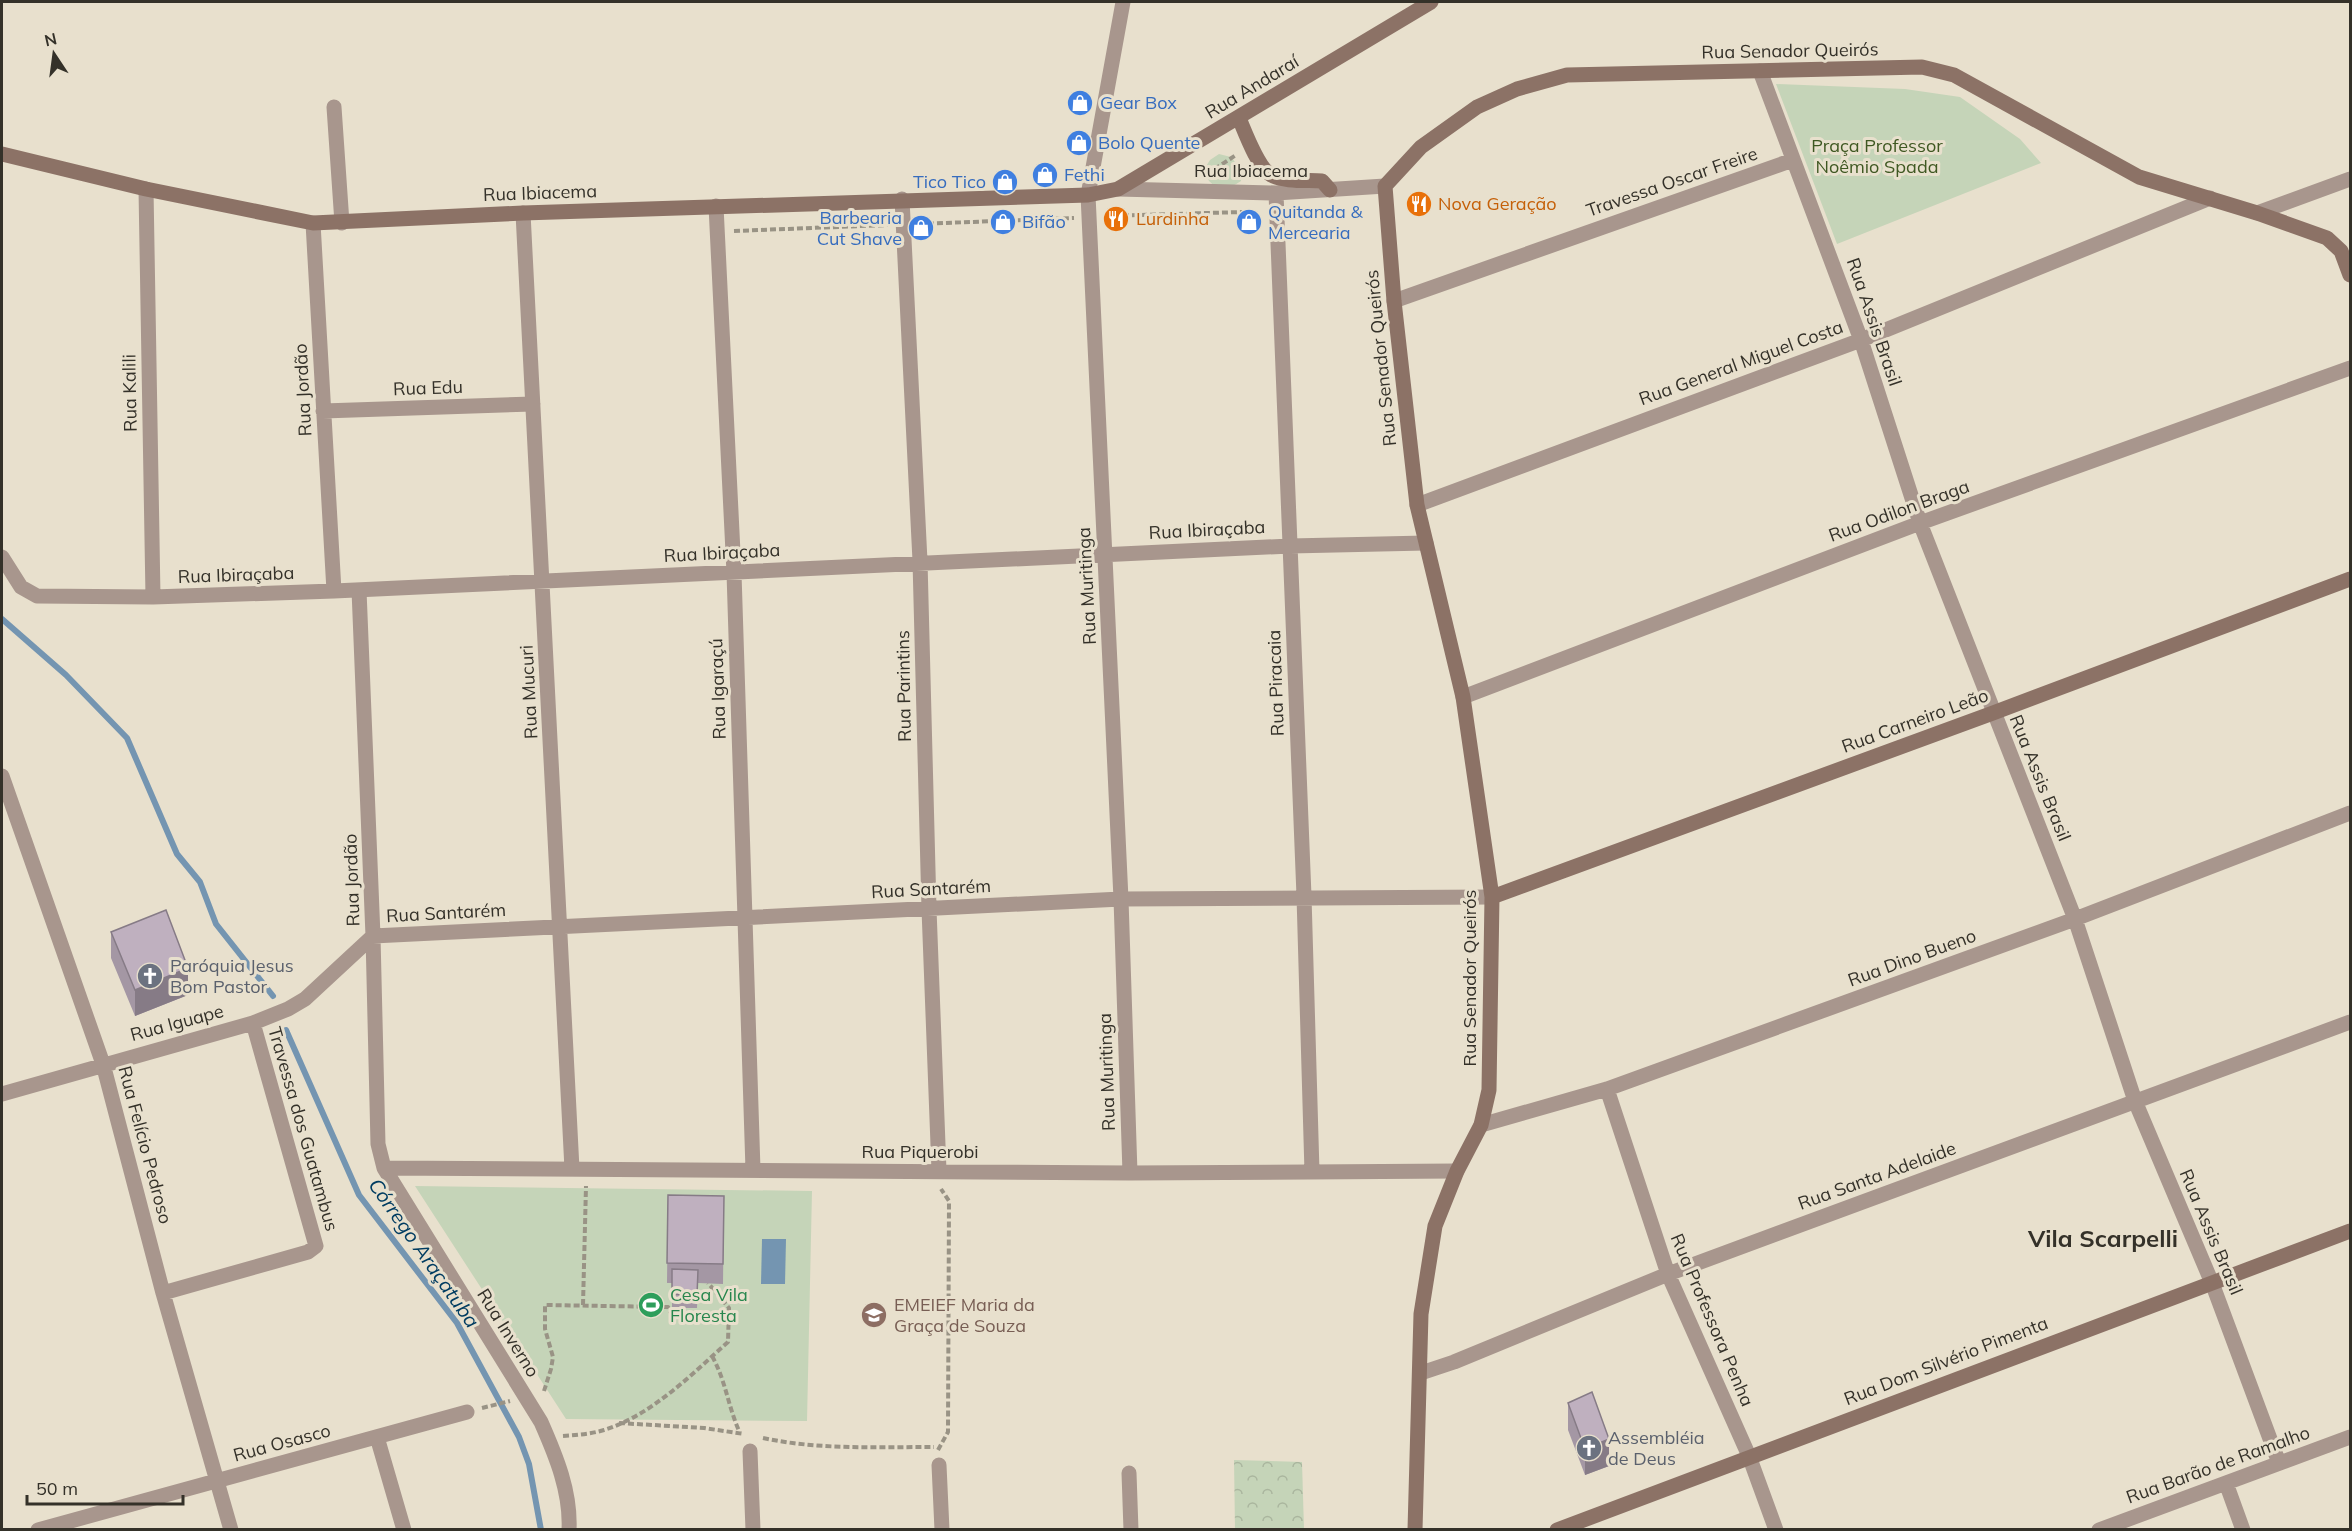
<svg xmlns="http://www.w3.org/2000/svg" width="2352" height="1531" font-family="Mulish,sans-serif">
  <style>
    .green { fill: #c5d4b8 }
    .forest { fill: url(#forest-crowns) }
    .water { fill: #7495b1 }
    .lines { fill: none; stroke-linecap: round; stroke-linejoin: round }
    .stream { stroke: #7495b1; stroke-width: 6 }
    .path { stroke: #999385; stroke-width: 4; stroke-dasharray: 6 3; stroke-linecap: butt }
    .street { stroke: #a8968d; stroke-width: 15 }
    .secondary { stroke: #8c7266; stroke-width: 15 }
    .wall { fill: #a497a4 }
    .shaded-wall { fill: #867b86 }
    .building { fill: #bfb0bf; stroke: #867b86; stroke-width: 1.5 }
    .labels { text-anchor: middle; stroke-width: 6; stroke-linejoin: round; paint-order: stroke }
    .street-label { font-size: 18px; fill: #343129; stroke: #e8e0cd }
    .shop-label { font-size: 18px; fill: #366cbe; stroke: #e8e0cd; text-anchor: start }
    .park-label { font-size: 18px; fill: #3f5822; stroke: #e8e0cd }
    .food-label { font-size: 18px; fill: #c56008; stroke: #e8e0cd; text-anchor: start }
    .worship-label { font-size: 18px; fill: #5b616d; stroke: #e8e0cd; text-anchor: start }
    .leisure-label { font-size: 18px; fill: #27864d; stroke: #e8e0cd; text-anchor: start }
    .education-label { font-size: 18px; fill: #785e54; stroke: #e8e0cd; text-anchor: start }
    .water-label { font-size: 20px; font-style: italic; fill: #003c61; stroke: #e8e0cd }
    .district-label { font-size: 24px; font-weight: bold; fill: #343129; stroke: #e8e0cd }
  </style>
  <defs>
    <pattern id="forest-crowns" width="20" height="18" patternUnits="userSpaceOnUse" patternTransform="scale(1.5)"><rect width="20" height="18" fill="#c5d4b8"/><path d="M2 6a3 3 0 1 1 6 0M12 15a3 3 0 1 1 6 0" fill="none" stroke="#aab69e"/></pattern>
  </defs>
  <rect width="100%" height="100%" fill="#e8e0cd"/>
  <path class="green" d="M1776 84 1905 89 1960 97 2020 139 2041 163 1837 244Z
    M1219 154 1231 157 1242 171 1241 181C1224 193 1211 189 1203 171L1210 160Z
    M415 1186 812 1191 807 1421 566 1419Z"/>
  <path class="forest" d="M1234 1460 1302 1462 1304 1529H1235Z"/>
  <path class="water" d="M762 1239H786L785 1284H761Z"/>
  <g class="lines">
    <path class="stream" d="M2 619 66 675 127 738 177 854 200 882 216 924 273 996
      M286 1030 359 1195 457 1323 519 1437 529 1464 541 1530"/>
    <path class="path" d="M1207 174 1236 155
      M1105 216 1242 212
      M919 224 1074 218
      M734 231 888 225
      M583 1305 586 1186
      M712 1356C726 1381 728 1407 740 1433
      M544 1391 551 1369 553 1357 545 1329V1305L668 1307 671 1313
      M482 1408 510 1401
      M619 1423 704 1428 744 1434
      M563 1436C577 1435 591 1434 604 1430 652 1415 691 1375 728 1342L729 1308 708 1283
      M763 1438C819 1450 877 1447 934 1447
      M938 1450 948 1432 949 1201 941 1189"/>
    <path class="street" d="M1123 2 1088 195 1121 899 1130 1173
      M1760 71 1861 340 1920 523 2075 919 2135 1101 2212 1283 2279 1463
      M334 107 342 223
      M146 189 153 597
      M1118 189 1276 193 1385 186
      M1276 193 1304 896 1312 1172
      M902 199 920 561 929 909 939 1171
      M716 206 734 573 753 1170
      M523 213 572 1169
      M2257 213 2350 179
      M313 223 334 591
      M1394 301 1793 160
      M323 411 533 404
      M1417 505 1861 340 2210 198
      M2 557 21 587 37 596 153 597 334 591 1290 546 1426 543
      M359 590 373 936 378 1144 384 1168 541 1422C556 1456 571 1492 569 1530
      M1463 697 1920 523 2350 368
      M2 776 103 1064 163 1293 231 1530
      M1607 1089 1668 1274 1749 1456 1776 1530
      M2 1094 253 1023 288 1009 305 999 373 936 1121 899 1492 897
      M1481 1125 1607 1089 2075 919 2350 813
      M384 1168 1130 1173 1457 1171
      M163 1293 308 1252 316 1246 253 1023
      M1421 1373 1454 1362 1668 1274 2350 1022
      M377 1437 404 1530
      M750 1451 753 1530
      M939 1465 942 1530
      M1129 1473 1131 1530
      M2226 1483 2243 1530
      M38 1530 467 1412
      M2099 1530 2350 1437"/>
    <path class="secondary" d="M1239 118C1245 132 1258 168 1271 175 1284 182 1307 180 1322 181L1330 190
      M2 154 146 189 313 223 523 213 1088 195 1118 189 1431 2
      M1492 897 1993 713 2350 579
      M1415 1530 1421 1314 1435 1226 1457 1171 1481 1125 1489 1090 1492 897 1463 697 1417 505 1394 301 1385 186 1421 147 1477 107 1517 89 1567 75 1922 67 1954 75 2139 177 2257 213 2327 238 2341 251 2350 275
      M1557 1530 2350 1231"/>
  </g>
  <path class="wall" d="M111 932 188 995 135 1016 111 958Z
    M668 1195 724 1196 723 1284 698 1283 697 1308H672V1283H667Z
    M1568 1403 1609 1466 1585 1475 1568 1430Z"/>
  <path class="shaded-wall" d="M188 968V995L135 1016V990Z
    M1609 1439V1466L1585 1475V1449Z"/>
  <path class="building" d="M166 910 188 968 135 990 111 932Z
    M668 1195 724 1196 723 1264 667 1263Z
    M672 1269 698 1270 697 1295 672 1294Z
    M1592 1392 1609 1439 1585 1449 1568 1403Z"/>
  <defs>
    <g id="shop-disc" transform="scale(1.35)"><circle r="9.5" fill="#3f7fe0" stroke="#e8e0cd"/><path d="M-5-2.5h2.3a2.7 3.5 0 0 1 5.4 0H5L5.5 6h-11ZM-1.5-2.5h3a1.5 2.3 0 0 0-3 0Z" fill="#fff"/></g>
    <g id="restaurant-disc" transform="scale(1.35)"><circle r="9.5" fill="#e8710a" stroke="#e8e0cd"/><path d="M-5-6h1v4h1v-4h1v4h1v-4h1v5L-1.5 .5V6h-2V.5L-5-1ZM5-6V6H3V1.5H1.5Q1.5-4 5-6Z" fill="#fff"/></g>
    <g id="church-disc" transform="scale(1.35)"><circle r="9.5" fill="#6b7280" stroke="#e8e0cd"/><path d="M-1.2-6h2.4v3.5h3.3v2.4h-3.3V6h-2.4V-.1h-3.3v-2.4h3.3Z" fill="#fff"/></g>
    <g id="stadium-disc" transform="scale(1.35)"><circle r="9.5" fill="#2e9e5b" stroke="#e8e0cd"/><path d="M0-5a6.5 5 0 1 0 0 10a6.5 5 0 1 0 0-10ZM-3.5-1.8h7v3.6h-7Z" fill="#fff"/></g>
    <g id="school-disc" transform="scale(1.35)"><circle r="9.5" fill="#8d6e63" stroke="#e8e0cd"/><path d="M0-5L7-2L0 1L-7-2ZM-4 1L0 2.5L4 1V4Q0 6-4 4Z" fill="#fff"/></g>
  </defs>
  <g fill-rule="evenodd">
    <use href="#shop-disc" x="1080" y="103"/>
    <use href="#shop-disc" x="1079" y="143"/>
    <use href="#shop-disc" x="1045" y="175"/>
    <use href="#shop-disc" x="1005" y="182"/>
    <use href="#restaurant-disc" x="1419" y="204"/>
    <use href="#restaurant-disc" x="1116" y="219"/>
    <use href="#shop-disc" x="1003" y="222"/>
    <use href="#shop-disc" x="1249" y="222"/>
    <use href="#shop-disc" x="921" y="228"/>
    <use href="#church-disc" x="150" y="976"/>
    <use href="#stadium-disc" x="651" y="1305"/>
    <use href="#school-disc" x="874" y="1315"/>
    <use href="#church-disc" x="1589" y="1448"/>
  </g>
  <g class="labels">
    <g class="street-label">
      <text transform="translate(1790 51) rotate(-1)" y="6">Rua Senador Queirós</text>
      <text transform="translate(1252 87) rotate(-31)" y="6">Rua Andaraí</text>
      <text x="1251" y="177">Rua Ibiacema</text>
      <text transform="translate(1672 182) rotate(-19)" y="6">Travessa Oscar Freire</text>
      <text transform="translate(540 193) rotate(-2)" y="6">Rua Ibiacema</text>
      <text transform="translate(1874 322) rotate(71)" y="6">Rua Assis Brasil</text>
      <text transform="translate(1381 358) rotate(-96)" y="6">Rua Senador Queirós</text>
      <text transform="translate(1741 363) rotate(-20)" y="6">Rua General Miguel Costa</text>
      <text transform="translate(428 388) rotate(-2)" y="6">Rua Edu</text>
      <text transform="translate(303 390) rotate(-93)" y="6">Rua Jordão</text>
      <text transform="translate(130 393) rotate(-91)" y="6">Rua Kalili</text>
      <text transform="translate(1899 511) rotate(-20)" y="6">Rua Odilon Braga</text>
      <text transform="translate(1207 530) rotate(-3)" y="6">Rua Ibiraçaba</text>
      <text transform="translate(722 553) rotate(-3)" y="6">Rua Ibiraçaba</text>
      <text transform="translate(236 575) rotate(-2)" y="6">Rua Ibiraçaba</text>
      <text transform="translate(1087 586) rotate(-93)" y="6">Rua Muritinga</text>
      <text transform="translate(1276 683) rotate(-92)" y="6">Rua Piracaia</text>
      <text transform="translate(904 686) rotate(-91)" y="6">Rua Parintins</text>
      <text transform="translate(718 689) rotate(-92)" y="6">Rua Igaraçú</text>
      <text transform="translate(529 692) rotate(-93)" y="6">Rua Mucuri</text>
      <text transform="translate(1915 721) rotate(-20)" y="6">Rua Carneiro Leão</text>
      <text transform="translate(2040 778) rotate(68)" y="6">Rua Assis Brasil</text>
      <text transform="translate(352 880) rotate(-92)" y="6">Rua Jordão</text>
      <text transform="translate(931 889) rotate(-3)" y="6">Rua Santarém</text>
      <text transform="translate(446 913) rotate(-3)" y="6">Rua Santarém</text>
      <text transform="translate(1912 958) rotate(-20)" y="6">Rua Dino Bueno</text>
      <text transform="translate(1470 978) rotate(-90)" y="6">Rua Senador Queirós</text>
      <text transform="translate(177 1023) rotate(-15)" y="6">Rua Iguape</text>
      <text transform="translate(1107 1072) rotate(-92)" y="6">Rua Muritinga</text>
      <text transform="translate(303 1129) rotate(74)" y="6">Travessa dos Guatambus</text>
      <text transform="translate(145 1145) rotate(75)" y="6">Rua Felício Pedroso</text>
      <text x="920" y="1158">Rua Piquerobi</text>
      <text transform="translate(1877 1176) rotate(-20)" y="6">Rua Santa Adelaide</text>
      <text transform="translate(2211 1232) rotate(67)" y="6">Rua Assis Brasil</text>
      <text transform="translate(1712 1320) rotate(67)" y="6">Rua Professora Penha</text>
      <text transform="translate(508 1333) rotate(58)" y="6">Rua Inverno</text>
      <text transform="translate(1946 1361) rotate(-21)" y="6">Rua Dom Silvério Pimenta</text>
      <text transform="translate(282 1443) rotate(-15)" y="6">Rua Osasco</text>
      <text transform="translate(2218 1465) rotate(-20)" y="6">Rua Barão de Ramalho</text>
    </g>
    <g class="shop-label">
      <text x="1100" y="109">Gear Box</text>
      <text x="1098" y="149">Bolo Quente</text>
      <text x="1064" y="181">Fethi</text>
      <text x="986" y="188" text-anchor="end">Tico Tico</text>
      <text x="1268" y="218">Quitanda &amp;<tspan x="1268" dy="21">Mercearia</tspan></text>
      <text x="902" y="224" text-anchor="end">Barbearia<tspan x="902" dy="21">Cut Shave</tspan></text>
      <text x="1022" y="228">Bifão</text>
    </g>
    <g class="park-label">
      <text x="1877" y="152">Praça Professor<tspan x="1877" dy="21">Noêmio Spada</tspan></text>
    </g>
    <g class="food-label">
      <text x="1438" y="210">Nova Geração</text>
      <text x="1136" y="225">Lurdinha</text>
    </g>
    <g class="worship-label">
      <text x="170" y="972">Paróquia Jesus<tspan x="170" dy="21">Bom Pastor</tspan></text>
      <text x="1608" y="1444">Assembléia<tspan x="1608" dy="21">de Deus</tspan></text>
    </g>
    <g class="leisure-label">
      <text x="670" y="1301">Cesa Vila<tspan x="670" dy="21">Floresta</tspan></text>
    </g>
    <g class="education-label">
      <text x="894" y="1311">EMEIEF Maria da<tspan x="894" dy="21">Graça de Souza</tspan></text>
    </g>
    <g class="water-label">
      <text transform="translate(424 1253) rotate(55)" y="7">Córrego Araçatuba</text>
    </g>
    <g class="district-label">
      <text x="2103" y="1247">Vila Scarpelli</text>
    </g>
  </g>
  <rect width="2352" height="1531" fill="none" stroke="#343129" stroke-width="6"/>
  <g transform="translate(54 54) rotate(347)" stroke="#e8e0cd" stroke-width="4.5" paint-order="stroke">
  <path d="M0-4.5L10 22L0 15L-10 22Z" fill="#343129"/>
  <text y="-9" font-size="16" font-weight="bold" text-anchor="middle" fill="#343129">N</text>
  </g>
  <path d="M27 1495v9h156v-9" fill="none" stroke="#343129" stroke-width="3"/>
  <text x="36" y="1495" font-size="18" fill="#343129" stroke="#e8e0cd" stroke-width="4.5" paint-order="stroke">50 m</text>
</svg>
